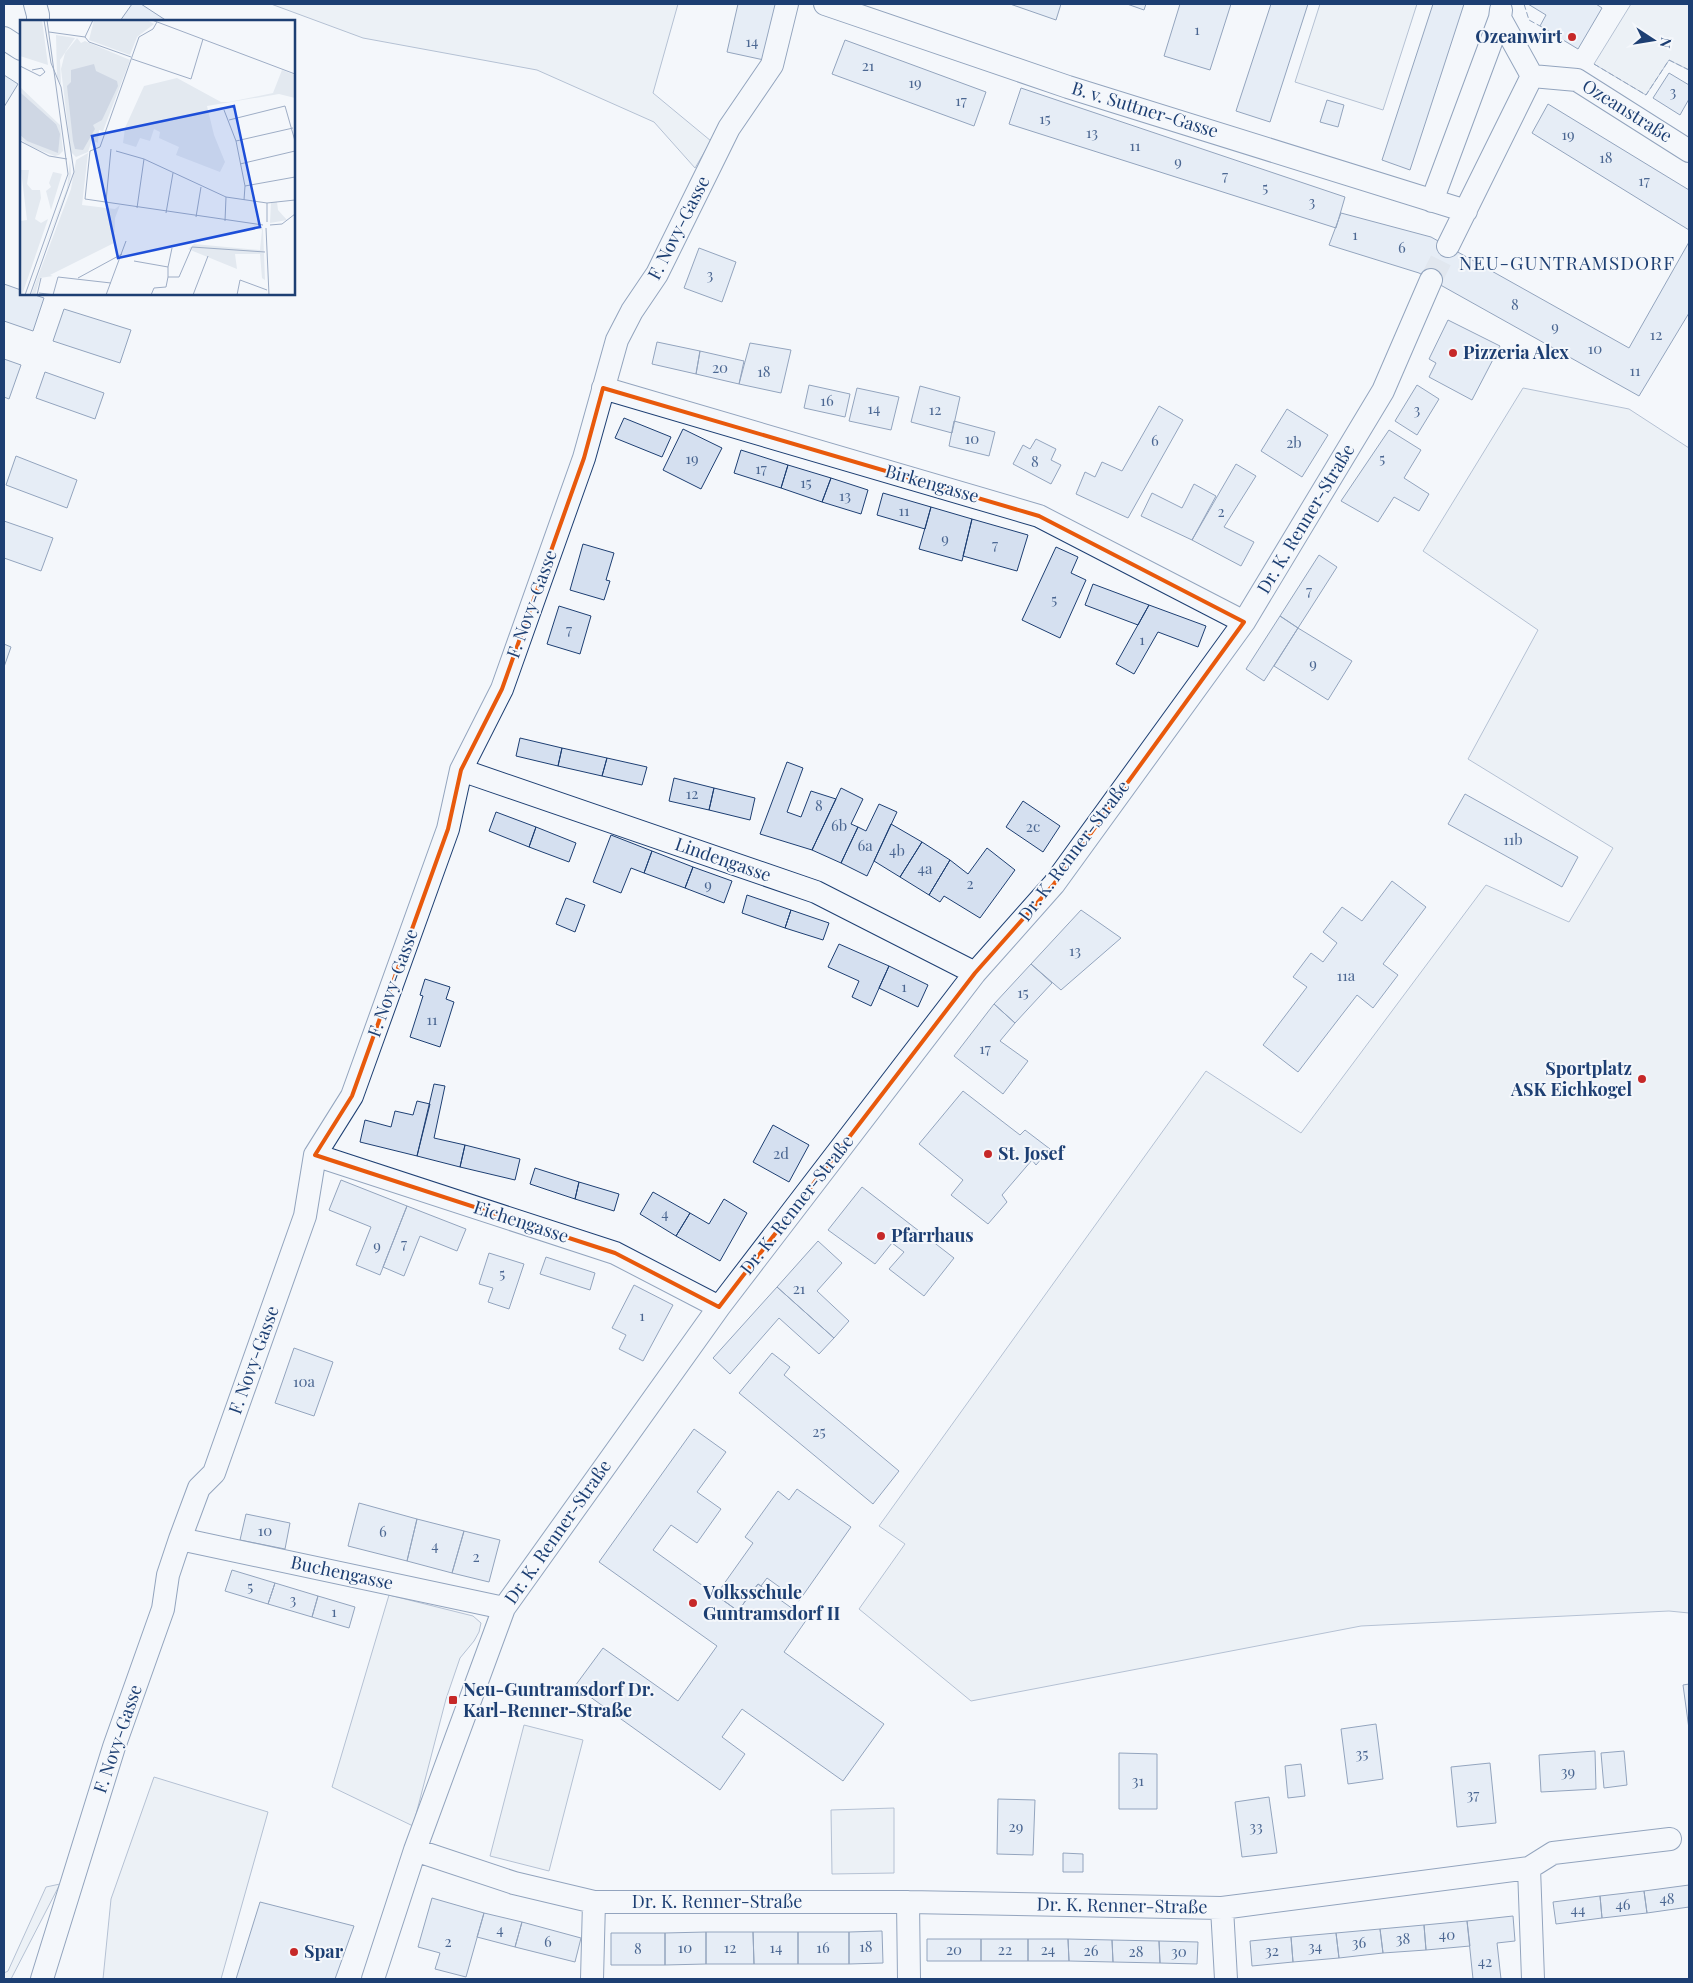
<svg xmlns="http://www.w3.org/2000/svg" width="1693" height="1983" font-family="'Playfair Display',serif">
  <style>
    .green { fill: #e3e9f0; stroke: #687fa3 }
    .parking { fill: #e3e8f0; stroke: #687fa3 }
    .building { fill: #d5e0f0; stroke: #1d3f73 }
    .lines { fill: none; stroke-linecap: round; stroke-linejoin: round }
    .street-tunnel { stroke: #c9d2e0; stroke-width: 22; stroke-dasharray: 22 11; stroke-linecap: butt }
    .street-casing { stroke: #1d3f73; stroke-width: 24 }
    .street { stroke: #f4f7fb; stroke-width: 22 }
    .fence { stroke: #1d3f73; stroke-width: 1; stroke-dasharray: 6 2.5; stroke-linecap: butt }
    .marked { fill: none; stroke: #e8590c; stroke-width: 4; stroke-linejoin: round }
    .poi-dot { fill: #c62828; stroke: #f4f7fb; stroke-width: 2 }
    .labels { text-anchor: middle; stroke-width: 4; stroke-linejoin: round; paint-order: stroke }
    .number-label { font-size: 15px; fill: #4b6792 }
    .poi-label { font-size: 18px; font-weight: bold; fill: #1d3f73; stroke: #f4f7fb; text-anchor: start }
    .street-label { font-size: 18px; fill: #1d3f73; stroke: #f4f7fb }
    .neighbourhood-label { font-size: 19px; letter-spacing: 1px; fill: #1d3f73; stroke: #f4f7fb }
    .inset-road { fill: none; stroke: #9eadc5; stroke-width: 1 }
    .view { fill: #1d4ed8; fill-opacity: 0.15; stroke: #1d4ed8; stroke-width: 2.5 }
    .inset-edge { fill: none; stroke: #1d3f73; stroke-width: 2.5 }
  </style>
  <rect width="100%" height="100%" fill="#f4f7fb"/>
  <path class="green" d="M271 4H678L653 93 711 141 695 168 654 122 537 70 363 38Z
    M1320 4H1417L1383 110 1295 82Z
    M1631 4H1689V70L1669 60 1646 95 1594 64Z
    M1523 388 1629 409 1689 448V1613L1669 1611 1361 1626 971 1701 859 1609 905 1544 879 1526 1206 1071 1301 1133 1486 885 1569 922 1613 848 1468 759 1538 630 1423 551Z
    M389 1595 473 1616 481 1623 479 1632 474 1641 460 1658 446 1699 413 1826 332 1787Z
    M60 1884 11 1979H4V1973L8 1971 46 1887Z"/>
  <path class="parking" d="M524 1725 583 1740 549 1871 490 1856Z
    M154 1777 268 1812 221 1979H103L111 1899Z
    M894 1808V1873L832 1874 831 1810Z"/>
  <path class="building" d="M132 4H141L167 21H120Z
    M738 4H777L764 60 727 52Z
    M1010 4H1061L1056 20Z
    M1127 4H1146L1144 10Z
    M1180 4H1231L1210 70 1164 56Z
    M1271 4H1308L1270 122 1236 111Z
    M1433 4H1464L1410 170 1382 160Z
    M1528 4H1596L1602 8 1578 49 1540 26 1546 15Z
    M845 40 986 92 974 126 832 74Z
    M1669 73 1689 85V99L1680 115 1653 98Z
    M4 75 18 84 4 107Z
    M1021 88 1345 197 1336 228 1009 124Z
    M1327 100 1344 105 1338 127 1320 122Z
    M1548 104 1689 190V230L1532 133Z
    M1341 213 1431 237 1629 348 1689 242V313L1639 396 1419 273 1329 245Z
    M699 248 736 262 722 302 684 288Z
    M4 284 21 290V294H32L44 298 33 331 4 321Z
    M64 309 131 330 120 363 53 341Z
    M1448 320 1500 346 1472 400 1429 377 1436 363 1429 359Z
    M657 342 700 351 696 374 652 364Z
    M750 343 791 350 781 393 739 384Z
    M700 351 744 361 739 384 696 374Z
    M4 359 21 365 9 399 4 397Z
    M45 372 104 393 95 419 36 398Z
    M809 385 850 394 845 417 804 408Z
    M1417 385 1439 399 1417 435 1395 421Z
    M920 386 960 397 952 433 911 422Z
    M857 388 899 397 891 430 849 421Z
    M1159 406 1183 420 1128 518 1076 494 1085 472 1095 477 1102 462 1122 471Z
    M1287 409 1328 435 1302 477 1261 451Z
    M624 418 671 437 662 457 615 438Z
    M954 421 995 432 989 456 949 446Z
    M683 429 722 448 701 489 663 470Z
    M1389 430 1421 450 1404 478 1429 494 1419 511 1394 497 1378 522 1341 501Z
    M1036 439 1056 449 1051 460 1061 465 1051 484 1013 464 1023 445 1030 449Z
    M741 450 788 465 781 488 734 473Z
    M16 456 77 480 67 508 6 485Z
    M1236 464 1256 476 1224 527 1254 542 1241 566 1192 540Z
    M788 465 831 478 822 502 781 488Z
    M831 478 868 490 861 514 822 502Z
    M1194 484 1216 496 1192 540 1141 516 1152 493 1182 508Z
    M883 493 931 507 925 529 877 515Z
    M931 507 972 519 962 561 919 549Z
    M972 519 1028 535 1017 571 963 556Z
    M4 521 53 538 41 571 4 558Z
    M583 544 614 553 606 580 610 581 604 600 570 590Z
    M1056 547 1078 557 1071 573 1086 580 1060 638 1022 620Z
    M1319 555 1337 567 1298 628 1280 616Z
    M1093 584 1149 605 1138 625 1085 605Z
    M1149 605 1206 626 1198 647 1158 632 1134 674 1116 664Z
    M559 606 591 616 580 654 547 644Z
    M1280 616 1298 628 1264 681 1246 669Z
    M1298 628 1352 661 1328 700 1274 666Z
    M4 644 11 647 4 667Z
    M520 738 562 748 558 766 516 756Z
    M562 748 607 758 602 776 558 766Z
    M607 758 647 767 642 785 602 776Z
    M787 762 803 768 787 812 801 817 811 791 836 799 812 850 760 834Z
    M674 778 714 788 709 810 669 801Z
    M714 788 755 798 750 820 709 810Z
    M841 788 863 799 851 824 858 827 841 863 812 850Z
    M1465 794 1578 857 1562 887 1448 824Z
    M1023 801 1060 826 1043 852 1006 827Z
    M879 804 897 812 867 876 841 863 858 827 866 831Z
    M496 812 536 827 529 847 489 831Z
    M891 824 922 842 900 877 874 861Z
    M536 827 576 843 569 862 529 847Z
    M611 835 652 851 644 873 631 868 621 893 593 882Z
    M922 842 950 860 929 895 900 877Z
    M987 848 1015 870 980 918 944 896 940 902 929 895 950 860 968 874Z
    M652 851 693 867 685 888 644 873Z
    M693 867 732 881 724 903 685 888Z
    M1392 881 1426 907 1383 964 1398 975 1373 1008 1357 995 1298 1072 1263 1045 1307 987 1293 977 1311 953 1323 962 1337 943 1323 932 1342 907 1362 921Z
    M747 895 791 910 785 928 742 913Z
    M566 898 585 905 575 932 556 924Z
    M791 910 829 923 823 940 785 928Z
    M1081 910 1121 938 1061 990 1031 964Z
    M839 944 889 966 871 1006 852 997 859 981 828 967Z
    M1031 964 1052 983 1015 1023 994 1004Z
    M889 966 928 985 918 1007 879 988Z
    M425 979 450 987 446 999 454 1002 440 1047 410 1037 423 996 420 995Z
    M994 1004 1015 1023 1000 1041 1028 1061 1003 1094 954 1056Z
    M434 1084 445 1086 434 1138 465 1145 460 1167 417 1156Z
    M963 1091 1020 1135 1025 1130 1050 1149 1036 1165 1032 1160 1002 1195 1007 1202 988 1224 951 1195 963 1180 919 1144Z
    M417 1101 430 1104 417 1156 360 1142 365 1120 391 1127 395 1111 413 1115Z
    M773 1125 809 1145 789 1182 753 1162Z
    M465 1145 520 1159 515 1180 460 1167Z
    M535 1168 579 1182 575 1199 530 1184Z
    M341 1180 407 1206 380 1275 356 1265 371 1227 329 1210Z
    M579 1182 619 1194 614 1211 575 1199Z
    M862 1187 954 1258 924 1296 889 1269 904 1252 892 1243 875 1264 828 1230Z
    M653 1192 690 1213 676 1236 640 1214Z
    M724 1199 747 1213 720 1261 676 1236 690 1213 709 1224Z
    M407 1206 466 1229 457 1251 420 1236 404 1276 383 1267Z
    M818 1241 842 1263 817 1291 849 1321 834 1338 777 1287Z
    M489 1253 524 1264 509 1309 488 1302 493 1288 479 1284Z
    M546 1257 595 1273 590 1290 540 1274Z
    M634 1285 673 1305 643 1361 619 1349 626 1335 612 1328Z
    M777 1287 834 1338 819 1354 779 1318 730 1374 713 1358Z
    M294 1348 333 1362 314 1416 275 1403Z
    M772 1353 790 1367 784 1375 899 1471 873 1504 739 1393Z
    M694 1429 726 1452 697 1492 721 1509 697 1543 671 1525 653 1550 738 1611 758 1584 807 1619 784 1652 884 1724 843 1781 742 1709 722 1737 745 1754 720 1790 575 1686 603 1648 678 1701 717 1646 599 1562Z
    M797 1489 851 1527 799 1601 767 1578 761 1586 758 1584 738 1611 716 1595 753 1543 745 1537 778 1491 789 1500Z
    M359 1503 417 1519 407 1561 348 1546Z
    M246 1514 290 1523 285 1549 240 1540Z
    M417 1519 464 1531 452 1573 407 1561Z
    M464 1531 500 1540 489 1582 452 1573Z
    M232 1570 275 1583 268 1604 225 1591Z
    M275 1583 318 1596 312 1617 268 1604Z
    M318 1596 355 1607 349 1628 312 1617Z
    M1689 1684V1729L1683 1685Z
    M1376 1724 1383 1779 1348 1784 1341 1729Z
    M1595 1751 1596 1789 1541 1792 1539 1755Z
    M1624 1751 1627 1785 1604 1788 1601 1753Z
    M1119 1753 1157 1754V1809H1119Z
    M1490 1763 1496 1823 1457 1827 1451 1767Z
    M1301 1764 1305 1796 1288 1798 1285 1766Z
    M1269 1797 1277 1853 1242 1857 1235 1802Z
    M998 1799 1035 1800 1033 1855 997 1854Z
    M1063 1853 1083 1854V1872H1063Z
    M1689 1885V1907L1647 1913 1644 1891Z
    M1644 1891 1647 1913 1602 1918 1600 1896Z
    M1600 1896 1602 1918 1556 1924 1553 1902Z
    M432 1898 484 1913 466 1977 435 1969 440 1953 418 1947Z
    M260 1902 354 1926 335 1979H236Z
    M484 1913 522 1922 515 1947 477 1937Z
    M1513 1916 1515 1941 1497 1943 1501 1979H1473L1467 1921Z
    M1467 1921 1470 1946 1426 1950 1424 1925Z
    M522 1922 581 1938 575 1962 515 1947Z
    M1424 1925 1426 1950 1383 1953 1380 1929Z
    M1380 1929 1383 1953 1339 1958 1336 1933Z
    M882 1931 883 1963 849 1964V1932Z
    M706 1932V1964L665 1965V1933Z
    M706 1932H753L754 1964H706Z
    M753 1932H798V1964H754Z
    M798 1932H849V1964H798Z
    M611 1933H665V1965H611Z
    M1336 1933 1339 1958 1293 1962 1291 1937Z
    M1291 1937 1293 1962 1252 1966 1250 1941Z
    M927 1939H981V1961H927Z
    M981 1939H1028V1961H981Z
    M1028 1939H1068L1069 1961H1028Z
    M1068 1939 1112 1940 1113 1962 1069 1961Z
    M1112 1940 1159 1941 1160 1963 1113 1962Z
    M1159 1941 1198 1942 1197 1964 1160 1963Z"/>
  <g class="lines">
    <path class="street-tunnel" d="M1431 280 1448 246"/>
    <g class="street-casing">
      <path id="street" d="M35 4 38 15V21
        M825 4 1068 87 1466 211
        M1501 10 1500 18 1532 76
        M4 38 21 49
        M1532 76 1577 80 1689 151
        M1432 201 1500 18
        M1448 246 1532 76
        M603 388 1039 516 1244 622
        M461 770 816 892 975 973
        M315 1155 615 1253 719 1307
        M180 1539 504 1608
        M415 1850 514 1883 594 1902H908L1222 1908 1529 1868 1553 1853 1670 1839
        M1529 1868 1533 1979
        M908 1902 909 1979
        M1222 1908 1226 1979
        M42 1979 114 1747 163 1609 168 1575 180 1539 199 1488 214 1473 305 1216 315 1155 352 1096 448 829 461 770 502 689 584 458 617 340 632 311 657 274 729 128 772 65 787 4
        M373 1979 415 1850 504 1608 719 1307 975 973 1054 884 1244 622 1383 391 1431 280
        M592 1979 594 1902"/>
    </g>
    <use href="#street" class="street"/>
    <path class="fence" d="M1524 4 1529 20 1540 26
      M1594 64 1646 95 1669 60 1689 70"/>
  </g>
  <path d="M0 0H1693V1983H0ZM603 388 1039 516 1244 622 1054 884 975 973 719 1307 615 1253 315 1155 352 1096 448 829 461 770 502 689 584 458Z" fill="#f4f7fb" fill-opacity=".55" fill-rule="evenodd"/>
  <path class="marked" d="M603 388 1039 516 1244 622 1054 884 975 973 719 1307 615 1253 315 1155 352 1096 448 829 461 770 502 689 584 458Z"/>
  <g class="poi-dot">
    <circle cx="1572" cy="37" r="5"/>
    <circle cx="1453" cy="353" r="5"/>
    <circle cx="1642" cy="1079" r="5"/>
    <circle cx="988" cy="1154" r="5"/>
    <circle cx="881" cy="1236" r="5"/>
    <circle cx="693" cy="1603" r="5"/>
    <rect x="448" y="1695" width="10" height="10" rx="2.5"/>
    <circle cx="294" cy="1952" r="5"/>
  </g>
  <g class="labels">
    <g class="number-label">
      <text x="1197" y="35">1</text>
      <text x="752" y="47">14</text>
      <text x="868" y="71">21</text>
      <text x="915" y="88">19</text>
      <text x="1673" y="97">3</text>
      <text x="961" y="106">17</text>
      <text x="1045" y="124">15</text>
      <text x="1092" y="138">13</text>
      <text x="1568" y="140">19</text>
      <text x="1135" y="151">11</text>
      <text x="1606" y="163">18</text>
      <text x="1178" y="167">9</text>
      <text x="1225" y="181">7</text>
      <text x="1644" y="186">17</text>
      <text x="1265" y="193">5</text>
      <text x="1312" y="207">3</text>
      <text x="1355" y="240">1</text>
      <text x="1402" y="253">6</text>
      <text x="710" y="280">3</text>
      <text x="1515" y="310">8</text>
      <text x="1555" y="332">9</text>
      <text x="1656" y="340">12</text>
      <text x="1595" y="354">10</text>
      <text x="720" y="373">20</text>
      <text x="1635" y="376">11</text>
      <text x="764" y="377">18</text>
      <text x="827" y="406">16</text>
      <text x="874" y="414">14</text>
      <text x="935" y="415">12</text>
      <text x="1417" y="415">3</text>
      <text x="972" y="444">10</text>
      <text x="1155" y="446">6</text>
      <text x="1294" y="448">2b</text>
      <text x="692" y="464">19</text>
      <text x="1382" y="464">5</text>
      <text x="1035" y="467">8</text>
      <text x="761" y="474">17</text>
      <text x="806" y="488">15</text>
      <text x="845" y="501">13</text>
      <text x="904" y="516">11</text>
      <text x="1221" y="517">2</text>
      <text x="945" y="544">9</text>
      <text x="995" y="550">7</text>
      <text x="1309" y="596">7</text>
      <text x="1054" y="605">5</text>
      <text x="569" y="635">7</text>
      <text x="1142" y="645">1</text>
      <text x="1313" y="669">9</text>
      <text x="692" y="799">12</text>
      <text x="819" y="811">8</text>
      <text x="839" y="831">6b</text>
      <text x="1033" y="832">2c</text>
      <text x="1513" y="845">11b</text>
      <text x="865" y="851">6a</text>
      <text x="897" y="856">4b</text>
      <text x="925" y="874">4a</text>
      <text x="970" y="889">2</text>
      <text x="708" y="890">9</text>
      <text x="1075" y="956">13</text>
      <text x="1346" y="981">11a</text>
      <text x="904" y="992">1</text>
      <text x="1023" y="998">15</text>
      <text x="432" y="1025">11</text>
      <text x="985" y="1054">17</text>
      <text x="781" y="1159">2d</text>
      <text x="665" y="1219">4</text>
      <text x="404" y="1249">7</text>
      <text x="377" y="1251">9</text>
      <text x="502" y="1279">5</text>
      <text x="799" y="1294">21</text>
      <text x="642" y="1321">1</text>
      <text x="304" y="1387">10a</text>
      <text x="819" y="1437">25</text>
      <text x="265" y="1536">10</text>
      <text x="383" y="1537">6</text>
      <text x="435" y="1551">4</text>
      <text x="476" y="1562">2</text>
      <text x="250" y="1592">5</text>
      <text x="293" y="1605">3</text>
      <text x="334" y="1617">1</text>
      <text x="1362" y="1759">35</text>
      <text x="1568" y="1777">39</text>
      <text x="1138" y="1786">31</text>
      <text x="1473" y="1800">37</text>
      <text x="1016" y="1832">29</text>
      <text x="1256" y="1832">33</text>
      <text x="1667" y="1904">48</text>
      <text x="1623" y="1910">46</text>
      <text x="1578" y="1915">44</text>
      <text x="500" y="1935">4</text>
      <text x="1447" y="1940">40</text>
      <text x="1403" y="1944">38</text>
      <text x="448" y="1947">2</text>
      <text x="548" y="1947">6</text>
      <text x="1359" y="1948">36</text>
      <text x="866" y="1952">18</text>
      <text x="1315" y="1952">34</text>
      <text x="685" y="1953">10</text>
      <text x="730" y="1953">12</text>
      <text x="776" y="1953">14</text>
      <text x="823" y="1953">16</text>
      <text x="638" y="1954">8</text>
      <text x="954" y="1955">20</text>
      <text x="1005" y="1955">22</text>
      <text x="1048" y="1955">24</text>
      <text x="1091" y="1956">26</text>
      <text x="1272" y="1956">32</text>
      <text x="1136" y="1957">28</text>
      <text x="1179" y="1957">30</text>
      <text x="1485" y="1967">42</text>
    </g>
    <g class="poi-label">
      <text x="1562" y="43" text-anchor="end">Ozeanwirt</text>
      <text x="1463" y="359">Pizzeria Alex</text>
      <text x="1632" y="1075" text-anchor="end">Sportplatz<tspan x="1632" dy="21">ASK Eichkogel</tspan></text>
      <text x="998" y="1160">St. Josef</text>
      <text x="891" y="1242">Pfarrhaus</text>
      <text x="703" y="1599">Volksschule<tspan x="703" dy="21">Guntramsdorf II</tspan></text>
      <text x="463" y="1696">Neu-Guntramsdorf Dr.<tspan x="463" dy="21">Karl-Renner-Straße</tspan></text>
      <text x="304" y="1958">Spar</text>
    </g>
    <g class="street-label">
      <text transform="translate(1145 110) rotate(17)" y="6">B. v. Suttner-Gasse</text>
      <text transform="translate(1627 111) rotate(32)" y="6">Ozeanstraße</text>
      <text transform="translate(679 228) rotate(-63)" y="6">F. Novy-Gasse</text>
      <text transform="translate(932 484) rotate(16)" y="6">Birkengasse</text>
      <text transform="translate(1306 519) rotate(-59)" y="6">Dr. K. Renner-Straße</text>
      <text transform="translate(532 604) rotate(-70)" y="6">F. Novy-Gasse</text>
      <text transform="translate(1074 851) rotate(-53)" y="6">Dr. K. Renner-Straße</text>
      <text transform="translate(723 860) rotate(19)" y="6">Lindengasse</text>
      <text transform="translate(393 983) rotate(-70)" y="6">F. Novy-Gasse</text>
      <text transform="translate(797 1205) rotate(-52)" y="6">Dr. K. Renner-Straße</text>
      <text transform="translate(521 1222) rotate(18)" y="6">Eichengasse</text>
      <text transform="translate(254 1360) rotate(-70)" y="6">F. Novy-Gasse</text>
      <text transform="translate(558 1532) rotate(-55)" y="6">Dr. K. Renner-Straße</text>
      <text transform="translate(342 1573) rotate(12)" y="6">Buchengasse</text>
      <text transform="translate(118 1739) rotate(-71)" y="6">F. Novy-Gasse</text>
      <text x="717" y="1908">Dr. K. Renner-Straße</text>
      <text transform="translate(1122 1906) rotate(1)" y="6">Dr. K. Renner-Straße</text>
    </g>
    <g class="neighbourhood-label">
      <text x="1567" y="270">NEU-GUNTRAMSDORF</text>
    </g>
  </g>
  <g transform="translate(20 20)">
    <rect width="275" height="275" fill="#f4f7fb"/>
    <path d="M0 0H22L28 45 0 36ZM74 0H127L134 4 117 17 110 35 69 20ZM36 15 55 18 40 40 41 65 37 57ZM57 18 61 23 65 21 110 40 83 111 79 110 78 123 72 120 68 132 56 137 51 132 41 49 45 33ZM262 50 275 55V78L259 74 187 86 194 115 205 142 200 152 156 135 159 127 139 118 140 112 134 109 130 121 120 118 116 127 103 123 105 108 124 66 157 58 201 82H209L253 73ZM0 67 40 105 43 131 39 135 35 136 11 127 0 119V115L7 121 36 104 0 72ZM68 133 62 185 95 189 100 185 95 198 94 223 30 255 33 256 20 258 15 275H11L51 169 56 140ZM50 140 51 154 48 168 7 275 47 168ZM1 150H9L7 164 12 170H20L21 178 15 199 21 203 28 199 2 275 0 201 7 200ZM33 152 42 154 31 190 26 171 31 167 29 163ZM251 182H257L258 190 267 200 250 203ZM232 205 242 207 243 210 245 260 242 258 240 234H215L217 249 168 229 174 224 240 230 242 210Z" fill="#e3e9f0"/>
    <path d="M74 44 76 51 97 61 98 66 82 100 73 105 75 109 63 130 55 129 53 121 47 66 51 62V50ZM0 72 36 104 40 114 38 133 7 121 0 115Z" fill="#cfd7e4"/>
    <path class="inset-road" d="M132 0 275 54M29 12 65 17M65 17 69 22 111 37M65 17 73 0M112 39 171 59 183 19M0 46 20 56 25 52 22 48 12 50M204 90 216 121 225 166 224 180M209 100 265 86 275 121M0 121 29 136 47 139M216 121 273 108M80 127 70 131 65 179 243 205M80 127 119 17 133 9 137 2M96 131 124 139 206 177 247 183M220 144 275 131M225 166 275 157M86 181 91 129M247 183 275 180M117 188 124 139M146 193 153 153M176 197 181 167M205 201 206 177M247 202V183M250 205 262 204 275 194M246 208 249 275M114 241 148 247V257M148 247 152 228M58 258 102 234M19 273 35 275M5 275 48 154 27 0M10 275 54 152 41 67 31 43 24 0M17 275 21 258M33 275 38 257 91 263M86 275 106 221M131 275 134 268 146 267 148 257H159L172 227 245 232M173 275 188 236M217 275 220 260 247 270"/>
    <path class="view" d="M214 86 240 207 98 238 72 116Z"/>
    <rect width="275" height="275" class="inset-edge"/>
  </g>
  <rect width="1693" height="1983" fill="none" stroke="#1d3f73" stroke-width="10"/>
  <g transform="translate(1653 40) rotate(102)" stroke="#f4f7fb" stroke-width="4" paint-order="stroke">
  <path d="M0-4L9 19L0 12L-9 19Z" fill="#1d3f73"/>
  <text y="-8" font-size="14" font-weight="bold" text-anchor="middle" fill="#1d3f73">N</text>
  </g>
</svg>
